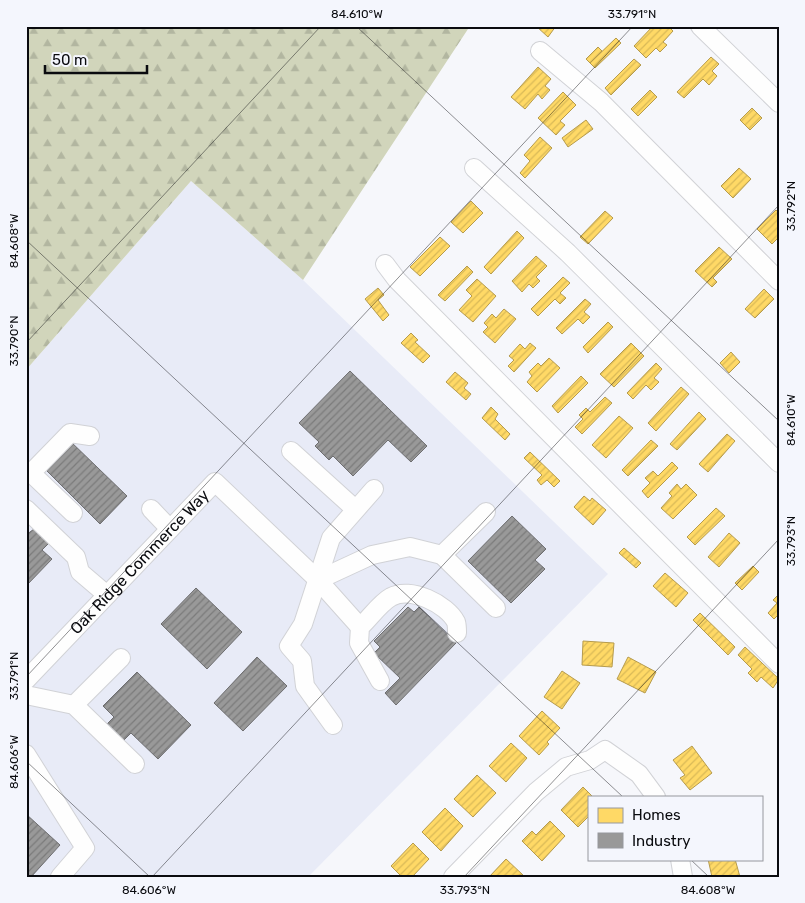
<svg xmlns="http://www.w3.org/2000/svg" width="805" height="903" font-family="Rubik,sans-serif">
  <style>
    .built { fill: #e8ebf7 }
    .forest { fill: url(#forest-firs) }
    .homes { fill: url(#homes-hatch); stroke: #b69b4c }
    .industry { fill: url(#industry-hatch); stroke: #6e6e70 }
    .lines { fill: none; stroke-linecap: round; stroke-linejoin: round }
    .minor-casing { stroke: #d1d2d6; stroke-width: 20 }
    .minor { stroke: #fefefe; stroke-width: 18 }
    .ticks { fill: none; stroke: #0a0b0f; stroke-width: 1; stroke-opacity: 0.45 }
    .labels { text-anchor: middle; stroke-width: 5; stroke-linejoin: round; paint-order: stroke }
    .street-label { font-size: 16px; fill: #0a0b0f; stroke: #f4f6fd }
    .neatline { fill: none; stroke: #0a0b0f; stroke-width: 2 }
    .ticks-label { font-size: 12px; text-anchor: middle; fill: #0a0b0f }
  </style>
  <defs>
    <pattern id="forest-firs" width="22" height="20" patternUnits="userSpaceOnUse" patternTransform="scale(1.25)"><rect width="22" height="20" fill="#d1d5bb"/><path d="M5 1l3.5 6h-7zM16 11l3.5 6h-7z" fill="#b2b6a0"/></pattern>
    <pattern id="homes-hatch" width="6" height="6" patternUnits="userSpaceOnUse" patternTransform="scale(1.25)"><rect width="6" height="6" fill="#ffd966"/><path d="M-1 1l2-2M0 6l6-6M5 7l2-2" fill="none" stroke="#d9b957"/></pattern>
    <pattern id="industry-hatch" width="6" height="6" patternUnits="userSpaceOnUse" patternTransform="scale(1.25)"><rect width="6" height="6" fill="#999"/><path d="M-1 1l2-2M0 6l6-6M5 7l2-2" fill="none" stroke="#7b7b7b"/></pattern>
  </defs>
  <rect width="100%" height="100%" fill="#f6f7fb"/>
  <path class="built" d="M191 181 303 280 608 574 308 877H26V370Z"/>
  <path class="forest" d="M26 26H470L303 280 191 181 26 370Z"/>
  <path class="homes" d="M536 26H556L548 37Z
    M653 26H668L673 31 663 42 667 45 660 52 656 48 646 58 634 46Z
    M616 38 621 43 595 68 590 63Z
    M598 47 602 51 590 63 586 59Z
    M711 57 719 64 712 71 717 76 709 85 703 79 684 98 677 92Z
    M634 59 641 65 611 95 605 88Z
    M538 67 551 79 545 86 550 90 542 99 538 94 525 109 511 97Z
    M650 90 657 97 638 116 631 109Z
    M563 92 576 105 560 121 565 125 556 135 538 118Z
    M752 108 762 118 750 130 740 120Z
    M586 120 593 129 568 147 562 138Z
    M540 137 552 148 525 178 520 173 530 161 524 155Z
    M739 168 751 179 733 198 721 186Z
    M471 201 483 213 463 233 451 222Z
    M776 210 779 213V237L772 244 757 229Z
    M605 211 613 218 588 244 580 237Z
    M517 231 524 238 491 274 484 267Z
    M440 237 450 246 420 276 410 267Z
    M719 247 732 259 713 278 717 282 712 287 695 271Z
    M536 256 547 266 536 277 540 281 533 288 529 284 522 292 512 281Z
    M467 266 473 272 445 301 438 295Z
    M563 277 570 283 560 293 566 298 560 304 555 299 538 316 531 309Z
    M477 279 496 296 473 322 459 310 472 296 466 290Z
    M378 288 384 295 378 300 389 315 383 321 365 299Z
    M764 289 774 299 755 318 745 309Z
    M585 299 591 304 584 312 590 317 583 324 578 319 562 334 556 328Z
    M504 309 516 319 495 343 483 332 488 327 484 323 492 314 496 318Z
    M608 322 613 327 588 353 583 347Z
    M411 333 418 340 415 342 430 356 423 363 401 343Z
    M530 343 536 348 514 372 508 366 514 360 509 356 520 344 525 349Z
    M631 343 644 356 614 387 600 374Z
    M731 352 740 362 729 373 720 363Z
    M549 358 560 368 537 392 527 382 532 376 529 372 538 363 541 366Z
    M656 363 662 369 654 378 659 382 651 390 646 385 633 399 627 393Z
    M455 372 468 383 464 388 471 394 466 400 446 382Z
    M581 376 588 383 558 413 552 406Z
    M681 387 689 394 656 431 648 423Z
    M605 397 612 403 582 434 575 427 583 419 579 415 586 408 590 412Z
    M491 407 498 414 495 419 510 434 505 440 482 418Z
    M699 412 706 419 677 450 670 444Z
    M619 416 633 428 606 458 592 445Z
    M727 434 735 441 708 472 699 464Z
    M651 440 658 446 628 476 622 470Z
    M530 452 560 481 554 487 547 480 541 485 537 480 542 475 524 458Z
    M672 462 678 468 648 498 642 491 650 483 645 478 653 471 658 476Z
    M677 484 681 489 686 484 697 495 673 519 661 508 672 496 669 493Z
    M584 496 590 501 592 498 606 510 593 525 574 507Z
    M716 508 725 516 695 545 687 537Z
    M729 533 740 543 719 567 708 557Z
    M624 548 641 563 636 568 619 553Z
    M753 566 759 572 742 590 735 583Z
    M665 573 688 593 676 607 653 586Z
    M779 594V614L774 619 768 613 777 603 773 600Z
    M700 613 735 647 728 655 693 620Z
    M583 641 614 643 612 667 582 665Z
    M745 647 779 679 773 688 761 677 757 682 748 673 752 669 738 655Z
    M628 657 656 672 645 693 617 679Z
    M562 671 580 683 562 709 544 697Z
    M542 711 560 728 547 742 549 744 539 755 519 736Z
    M511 743 527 758 506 782 489 766Z
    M692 746 712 773 690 790 680 778 685 775 673 760Z
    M477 775 496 793 473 817 454 799Z
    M583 787 593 797H589V816L578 827 561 810Z
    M445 808 463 826 441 851 422 832Z
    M550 821 565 836 542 861 522 841 532 831 536 835Z
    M413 843 429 859 412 877H402L391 866Z
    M506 859 523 875 489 877Z
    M708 859H735L740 877H712Z"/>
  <path class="industry" d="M350 371 427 446 411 462 388 440 353 476 333 456 329 460 315 446 319 442 299 423Z
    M68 439 127 496 100 524 42 466Z
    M512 516 546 549 535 560 545 569 511 603 468 561Z
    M34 529 49 543 42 550 52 559 26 586V535Z
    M196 588 242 632 207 669 161 624Z
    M408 607 414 612 419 607 456 643 396 705 385 693 400 678 374 653 380 647 374 641Z
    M257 657 287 686 243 731 214 703Z
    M137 672 191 725 158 759 131 733 123 741 106 725 114 717 103 706Z
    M26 814 60 845 31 877H26Z"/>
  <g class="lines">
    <g class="minor-casing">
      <g id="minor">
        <path d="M700 26 779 103"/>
        <path d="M540 51 601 102 779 281"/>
        <path d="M474 168 568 253 779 463"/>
        <path d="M385 264 397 280 779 664"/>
        <path d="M291 451 355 509"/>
        <path d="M26 509 76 557 80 572 107 595"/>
        <path d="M151 509 170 529"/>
        <path d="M486 512 442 555 496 608"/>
        <path d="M73 513 31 473 70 433 90 436"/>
        <path d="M318 580 372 555 410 547 442 555"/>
        <path id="s1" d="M26 680 215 482 318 580 360 627"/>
        <path d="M380 681 359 643 360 627C370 618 380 603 391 597 410 586 447 604 456 622 457 625 457 630 457 633"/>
        <path d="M26 695 74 705 135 764"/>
        <path d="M74 705 121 658"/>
        <path d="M333 725 305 686 302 661 289 646 303 624 331 538 374 489"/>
        <path d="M26 754 85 848 60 877"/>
        <path d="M680 859 683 877"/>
        <path d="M453 877 536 792 566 767 590 760 605 750 639 774 656 797"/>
      </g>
    </g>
    <use href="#minor" class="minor"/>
  </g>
  <path class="ticks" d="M356 26 779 421M26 240 623 797M26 343 321 26M26 677 633 26M26 761 150 877M690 859 709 877M152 877 779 205M464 877 779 539M776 877 779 874"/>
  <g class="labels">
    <g class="street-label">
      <text dy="6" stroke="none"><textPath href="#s1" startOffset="164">Oak Ridge Commerce Way</textPath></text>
    </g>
  </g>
  <rect width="805" height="903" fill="none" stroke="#f4f6fd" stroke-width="55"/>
  <rect x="588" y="796" width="175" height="65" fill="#f4f6fd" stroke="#96989e"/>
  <rect x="598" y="808" width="25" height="15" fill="#ffd966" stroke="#96989e"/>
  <text x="632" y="820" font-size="15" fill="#0a0b0f">Homes</text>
  <rect x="598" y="833" width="25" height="15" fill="#999999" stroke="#96989e"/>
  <text x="632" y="846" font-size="15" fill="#0a0b0f">Industry</text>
  <path d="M45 65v8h102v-8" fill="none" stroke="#0a0b0f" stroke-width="2.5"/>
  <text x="52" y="65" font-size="15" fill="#0a0b0f" stroke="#f4f6fd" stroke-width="4" paint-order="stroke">50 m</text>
  <rect x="28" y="28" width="750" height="848" class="neatline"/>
  <g class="ticks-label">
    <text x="357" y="18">84.610°W</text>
    <text x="632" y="18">33.791°N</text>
    <text transform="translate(791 206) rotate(-90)" y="4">33.792°N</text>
    <text transform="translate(14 241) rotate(-90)" y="4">84.608°W</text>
    <text transform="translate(14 341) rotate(-90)" y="4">33.790°N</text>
    <text transform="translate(791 420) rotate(-90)" y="4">84.610°W</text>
    <text transform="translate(791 541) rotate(-90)" y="4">33.793°N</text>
    <text transform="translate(14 676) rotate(-90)" y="4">33.791°N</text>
    <text transform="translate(14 762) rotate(-90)" y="4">84.606°W</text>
    <text x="149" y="894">84.606°W</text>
    <text x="465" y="894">33.793°N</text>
    <text x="708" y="894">84.608°W</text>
  </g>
</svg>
